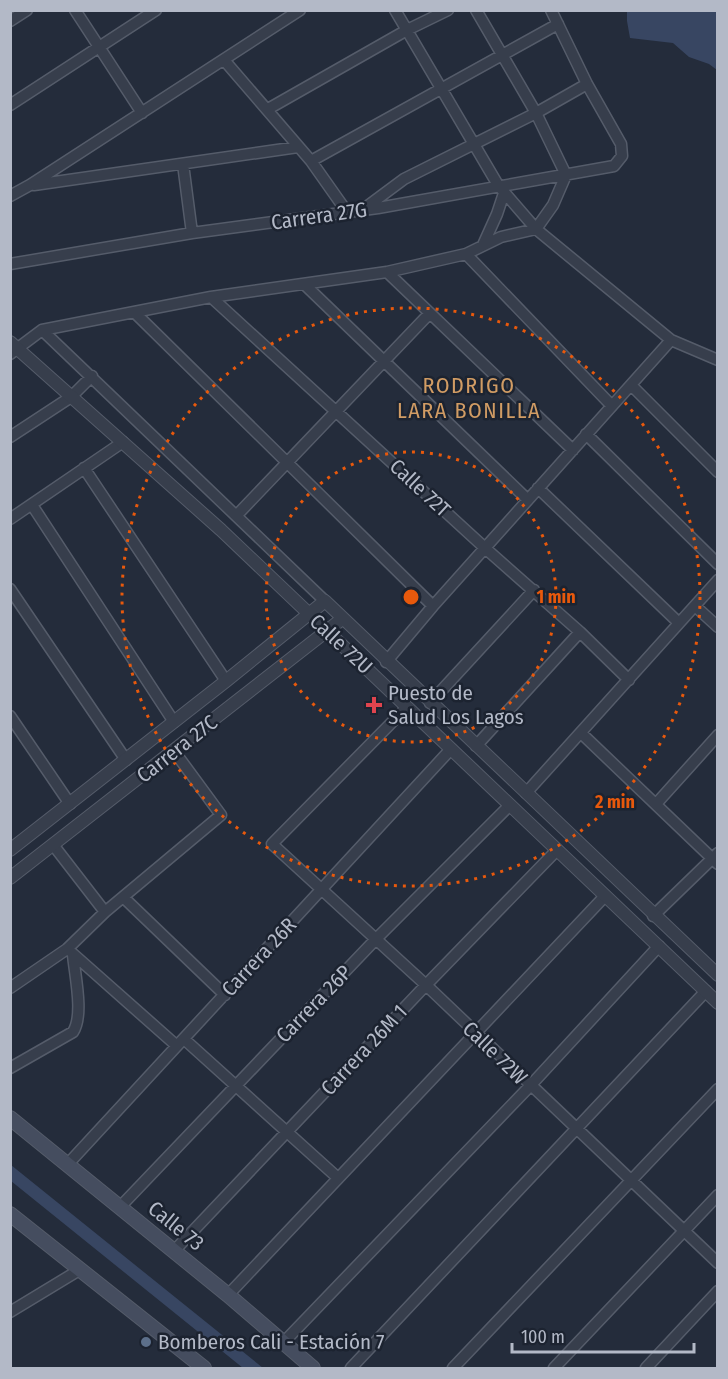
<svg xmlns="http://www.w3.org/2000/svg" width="728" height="1379" font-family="'Fira Sans Condensed',sans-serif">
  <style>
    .water { fill: #384662 }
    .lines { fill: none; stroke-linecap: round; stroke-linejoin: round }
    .minor-casing { stroke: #555c6a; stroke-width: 13 }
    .tertiary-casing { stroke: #555c6a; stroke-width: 14 }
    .secondary-casing { stroke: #555c6a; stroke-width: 16 }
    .minor { stroke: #373e4c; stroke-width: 10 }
    .tertiary { stroke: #373e4c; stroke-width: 12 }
    .secondary { stroke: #454d5f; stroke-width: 14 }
    .ring { fill: none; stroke: #e8590c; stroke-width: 3; stroke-dasharray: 3 6 }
    .health-dot { fill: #e0444e; stroke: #1c2330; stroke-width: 2 }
    .service-dot { fill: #5c6f8a; stroke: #1c2330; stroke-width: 2 }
    .labels { text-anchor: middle; stroke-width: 5; stroke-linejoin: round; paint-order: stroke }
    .street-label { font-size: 21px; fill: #b3b9c7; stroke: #1c2330 }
    .poi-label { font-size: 21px; fill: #b3b9c7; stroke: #1c2330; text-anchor: start }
    .neighbourhood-label { font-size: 22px; letter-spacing: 1.5px; fill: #d19c64; stroke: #1c2330 }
    .centre { fill: #e8590c; stroke: #1c2330; stroke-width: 3 }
    .ring-label { font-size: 18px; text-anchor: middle; font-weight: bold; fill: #e8590c; stroke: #1c2330; stroke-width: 5; stroke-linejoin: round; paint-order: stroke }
  </style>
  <rect width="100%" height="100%" fill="#242c3b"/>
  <path class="water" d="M627 11H717V70L709 64 689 57 673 43 630 38 627 21Z
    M11 1165 263 1368H243L11 1181Z"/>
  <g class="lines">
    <g class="minor-casing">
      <path id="minor" d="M75 10 142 113
        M395 10 498 185 536 229 671 340 718 360
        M476 10 536 113 566 175 553 205 536 229
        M10 21 27 10
        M224 60 311 161 347 212
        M10 105 156 10
        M268 109 407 30 448 10
        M311 161 558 24
        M183 164 192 233
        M34 185 298 147
        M10 196 30 185 300 10
        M365 208 404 179 536 113 587 84
        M483 245 497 214 504 193
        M466 254 612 406
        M10 264 192 233 378 208 614 166 622 156 621 144 587 84 551 10
        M387 272 573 450
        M304 284 528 500
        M211 297 485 548 580 632 629 680
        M134 312 433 606
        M42 330 325 601
        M10 354 42 330 211 297 387 272 466 254 501 237 536 229
        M631 385 718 472
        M586 434 718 564
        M10 437 71 397 92 376
        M84 468 226 681
        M538 488 679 623
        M32 505 174 722
        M237 515 429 314
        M10 519 123 442
        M10 589 126 760
        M695 606 718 627
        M386 662 433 606 671 340
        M430 703 534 590
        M407 707 272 844 426 985 718 1263
        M10 716 70 804
        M581 733 718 864
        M476 746 580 632
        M526 793 718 580
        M656 804 718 735
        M54 846 105 912
        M123 897 225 995
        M653 916 718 853
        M72 953 177 1046
        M10 988 67 949 105 912 221 815 174 751
        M184 1039 338 1178
        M10 1068 73 1032C84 1015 75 976 73 955
        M67 1165 451 749
        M120 1207 376 939 510 805
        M174 1251 426 985 557 850
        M228 1295 605 896
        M10 1312 81 1269
        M283 1343 530 1086 659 946
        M351 1368 706 991
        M453 1368 718 1089
        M554 1368 718 1195
        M646 1368 718 1291"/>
    </g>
    <g class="tertiary-casing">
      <path id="tertiary" d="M10 342 221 530 718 1003
        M10 850 226 681 325 601 718 975
        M10 878 342 619"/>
    </g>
    <g class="secondary-casing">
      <path id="secondary" d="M10 1118 228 1295 313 1368
        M10 1214 204 1368"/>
    </g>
    <use href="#minor" class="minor"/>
    <use href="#tertiary" class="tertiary"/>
    <use href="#secondary" class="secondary"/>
  </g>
  <g class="ring">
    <circle cx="411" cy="597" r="145"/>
    <circle cx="411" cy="597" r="289"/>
  </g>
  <path class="health-dot" d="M371 696h6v6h6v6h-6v6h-6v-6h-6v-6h6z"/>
  <circle class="service-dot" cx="146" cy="1342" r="6"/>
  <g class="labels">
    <g class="street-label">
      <text transform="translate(319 216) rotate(-8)" y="7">Carrera 27G</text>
      <text transform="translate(420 488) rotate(43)" y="7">Calle 72T</text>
      <text transform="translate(341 644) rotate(43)" y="7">Calle 72U</text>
      <text transform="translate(177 749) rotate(-38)" y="7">Carrera 27C</text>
      <text transform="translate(259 957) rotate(-47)" y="7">Carrera 26R</text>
      <text transform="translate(314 1004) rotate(-46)" y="7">Carrera 26P</text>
      <text transform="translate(364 1050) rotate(-47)" y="7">Carrera 26M 1</text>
      <text transform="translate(495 1053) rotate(44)" y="7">Calle 72W</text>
      <text transform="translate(176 1226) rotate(39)" y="7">Calle 73</text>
    </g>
    <g class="poi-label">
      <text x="388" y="700">Puesto de<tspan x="388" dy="24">Salud Los Lagos</tspan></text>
      <text x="158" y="1349">Bomberos Cali - Estación 7</text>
    </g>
    <g class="neighbourhood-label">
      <text x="469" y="393">RODRIGO<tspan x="469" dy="25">LARA BONILLA</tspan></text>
    </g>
  </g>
  <circle cx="411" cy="597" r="9" class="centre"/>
  <g class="ring-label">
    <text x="556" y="603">1 min</text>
    <text x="615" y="808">2 min</text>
  </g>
  <rect width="728" height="1379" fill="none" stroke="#b3b9c7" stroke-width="24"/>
  <path d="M512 1343v9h182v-9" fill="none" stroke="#b3b9c7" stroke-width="3"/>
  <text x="521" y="1343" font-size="18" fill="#b3b9c7" stroke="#1c2330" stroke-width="4.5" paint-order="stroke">100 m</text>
</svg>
